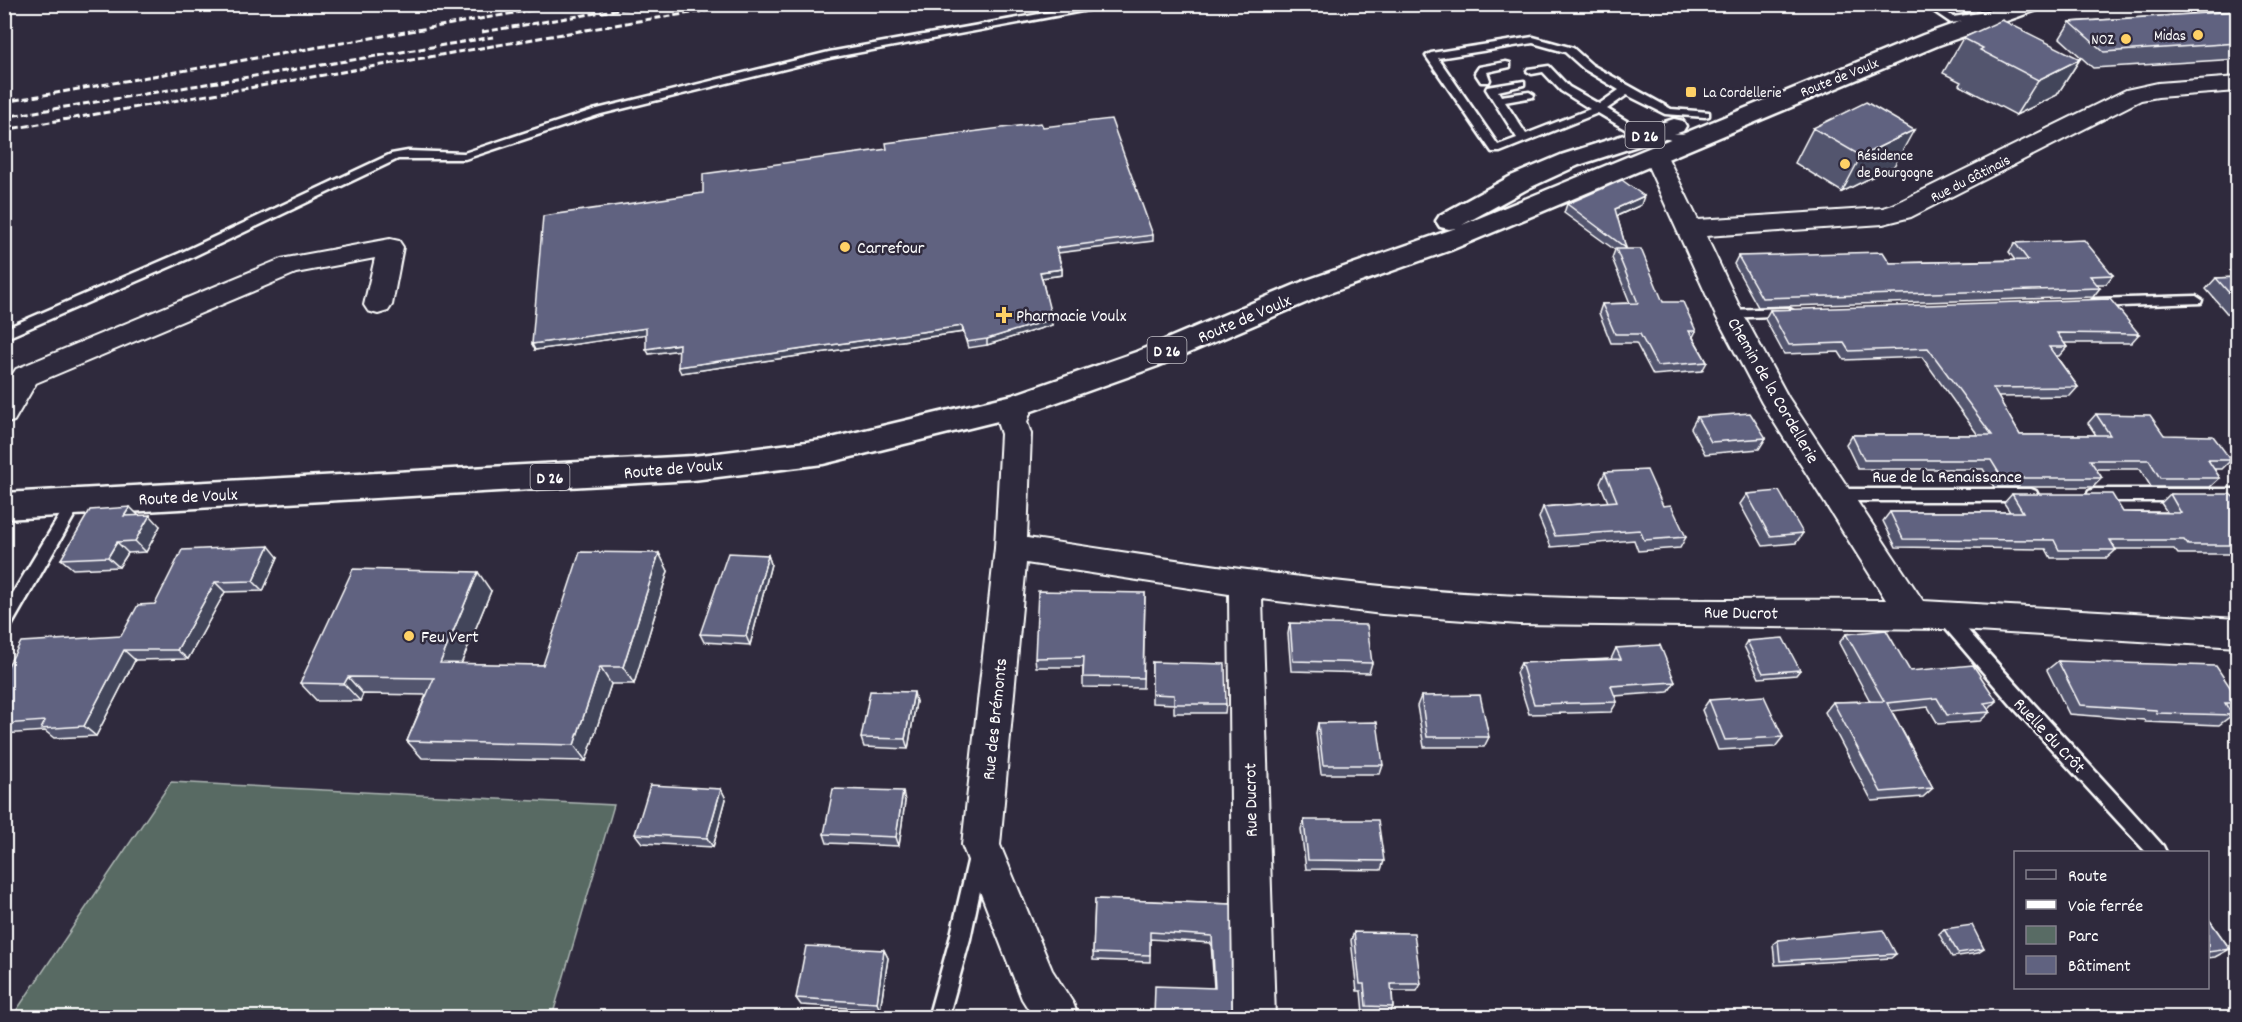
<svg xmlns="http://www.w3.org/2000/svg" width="2242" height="1022" font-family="Dekko,sans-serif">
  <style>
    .green { fill: #586b64; stroke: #acb5b2; stroke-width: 1.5 }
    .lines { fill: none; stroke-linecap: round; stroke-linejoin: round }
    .lane-casing { stroke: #fff; stroke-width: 5 }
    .street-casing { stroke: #fff; stroke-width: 4 }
    .primary-casing { stroke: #fff; stroke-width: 5 }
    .lane { fill: #2f2a3d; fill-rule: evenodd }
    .street { fill: #2f2a3d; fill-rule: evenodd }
    .primary { fill: #2f2a3d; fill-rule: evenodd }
    .rail { stroke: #fff; stroke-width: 3; stroke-dasharray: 7 3; stroke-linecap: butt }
    .wall { fill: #53546e; stroke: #fff; stroke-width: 1.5 }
    .shaded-wall { fill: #43455a; stroke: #fff; stroke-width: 1.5 }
    .building { fill: #606280; stroke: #fff; stroke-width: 1.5 }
    .poi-dot { fill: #ffd166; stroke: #2f2a3d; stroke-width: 2 }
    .labels { text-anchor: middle; stroke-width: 5; stroke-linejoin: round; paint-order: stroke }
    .far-poi-label { font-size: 15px; fill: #fff; stroke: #2f2a3d; text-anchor: end }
    .far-street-label { font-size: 15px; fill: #fff; stroke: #2f2a3d }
    .shield { fill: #2f2a3d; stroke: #c1bfc5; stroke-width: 1.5 }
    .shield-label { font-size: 16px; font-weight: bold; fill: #fff }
    .poi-label { font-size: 18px; fill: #fff; stroke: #2f2a3d; text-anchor: start }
    .street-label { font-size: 18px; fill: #fff; stroke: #2f2a3d }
  </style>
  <rect width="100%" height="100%" fill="#2f2a3d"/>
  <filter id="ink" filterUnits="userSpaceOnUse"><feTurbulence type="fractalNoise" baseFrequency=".0167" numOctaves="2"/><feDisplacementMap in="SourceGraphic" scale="12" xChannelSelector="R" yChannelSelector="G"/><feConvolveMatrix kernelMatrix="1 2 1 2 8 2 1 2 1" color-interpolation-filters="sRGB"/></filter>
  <g filter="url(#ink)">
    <path class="green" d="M171 782 614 805 552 1017H12Z"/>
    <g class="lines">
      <g class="lane-casing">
        <path id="lane" d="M1095 4H1120L829 58 601 114 465 159H398L188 259 4 339V329L180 253 391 154 408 151 464 153 593 110 829 52Z
          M1923 4H1965L1980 9 1975 12 1938 6 1953 17 1993 11 1998 14 1993 17 1951 23Z
          M1533 37 1573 48 1592 65 1671 109 1709 112V116L1705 117 1665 114 1627 95 1607 109 1646 133 1695 134 1701 137 1695 140 1640 138 1598 113 1500 152H1492L1426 56 1431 53ZM1533 43 1565 52 1584 69 1619 90 1599 104 1569 87 1549 66 1528 69 1527 71 1532 74 1543 72 1561 91 1590 109 1526 134 1505 102 1533 97 1534 95 1529 92 1501 96 1498 91 1524 85V81L1487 87 1486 89 1517 138 1498 145 1438 58Z
          M1506 62 1510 63V67L1487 72 1490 80 1489 82H1481L1475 73 1479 67Z
          M2196 296 2202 300 2201 303 2094 307 2088 303 2094 299Z
          M1788 308 1795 312 1793 315 1729 318 1722 314 1729 310Z
          M1836 489H2031L2036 491 2038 495 2036 499 2031 501H1836L1831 499 1829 495 1831 491Z
          M2094 489H2238V501H2094L2089 499 2087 495 2089 491Z
          M75 496 80 498 82 502 10 628 4 630V608L70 498Z
          M1945 609 1951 611C2020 691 2093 767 2163 846L2166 852H2146L2012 706 1939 621 1937 616 1939 611Z
          M978 848 984 851 987 857 970 939 948 1018H928L950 939 969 857 972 851Z"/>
      </g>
      <g class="street-casing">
        <path id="street" d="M2238 77V91L2158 97 2141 100 1911 217 1883 224 1706 236 1743 314 1788 397 1923 601 2238 619V647L1944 629 1519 624 1382 614 1262 599 1275 1018H1233L1229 594 1026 563 1000 845 1052 970 1073 1003 1079 1018H1034L1022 999 962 845 995 548 1001 434 997 422 1008 397 1018 394 1028 397 1033 405 1027 422 1031 434 1027 538C1190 562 1354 589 1519 596 1641 602 1764 599 1886 600L1762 403 1715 314 1643 155 1646 150 1655 148 1664 150 1698 220 1883 208 1893 205 2126 90 2158 83Z
          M390 239 399 241 403 247 392 305 388 311 378 314 368 311 364 305 375 258 296 273 36 383 14 421 4 424V387L16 369 281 259Z"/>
      </g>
      <g class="primary-casing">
        <path id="primary" d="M2009 4H2043L2040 9 1939 45 1451 250 1324 295 1158 366 1018 416 823 464 693 480 4 519V493L693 456 823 440 1013 395 1136 352 1304 281 1456 228 1449 229 1440 227 1436 221 1440 215 1511 176 1561 155 1674 119 1683 121 1686 126 1683 131 1579 165 1529 188 1462 225 1923 35Z"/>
      </g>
      <use href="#lane" class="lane"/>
      <use href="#street" class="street"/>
      <use href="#primary" class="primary"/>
      <path class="rail" d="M668 8 688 4
        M482 32 651 4
        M4 102 566 4
        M4 117 493 37
        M4 130 644 20 752 4"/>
    </g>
    <path class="wall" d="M2238 11V59L2093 68 2060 38 2070 22Z
      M1963 38 2080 59 2057 95 2016 115 1959 85 1961 82 1943 73Z
      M1043 127 1153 235V241L1058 253 1062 269V275L1042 278 1052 325 987 345 968 348 963 332 681 373 679 350 649 354 646 334 535 350 703 193Z
      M1813 128 1894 166 1842 192 1795 163Z
      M1567 204 1641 205 1617 216 1626 248V249L1663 302 1696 331 1693 337 1707 362 1702 371 1653 375 1636 343H1611L1599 313 1602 304 1630 303 1612 258 1615 250 1564 213Z
      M2015 243 2113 275 2106 284H2097L2100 288 2093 297 1758 307 1734 264 1738 256 1890 263 2015 260 2009 252Z
      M2238 277V326L2206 289 2216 278Z
      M1770 310 2139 334 2131 343H2064L2067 347 2059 356H2056L2078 387 2070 396 1998 397 2020 435H2096L2088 423 2096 414 2164 435 2231 460 2222 469H2214L2220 478 2210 487H2151L2140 469H2096L2102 478 2093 487H1994L1983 469H1858L1846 444 1852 435H1978L1922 357 1844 360 1839 352 1784 354 1765 319Z
      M1697 417 1766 438 1759 449 1705 454 1691 428Z
      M1605 472 1663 506 1686 537 1680 548 1638 551 1634 540 1551 547 1539 518 1543 507 1608 502 1600 483Z
      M1747 494 1803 533 1796 543 1763 546 1740 504Z
      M2012 494 2123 512H2167L2161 503 2170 494 2238 501V550L2233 554H2178L2174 549H2115L2116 550 2107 558H2051L2046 549 1896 547 1883 521 1890 512H2010L2004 503Z
      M138 516 160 526 146 552 128 553 119 567 73 569 61 559Z
      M659 553 668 571 634 684H611L586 761 422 758 407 741 426 695 363 694 360 701H317L300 683 491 591 461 664 543 665Z
      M768 555 771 564 750 645 704 642 700 634Z
      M278 557 263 591 225 592 188 659 135 660 96 736 54 738 45 731 4 734V673L121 636 155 604Z
      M1145 593 1143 688 1083 687V667H1036L1035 658Z
      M1290 623 1372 663 1369 673 1291 671 1288 634Z
      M1846 634 1910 671 1997 701 1988 710 1990 712 1980 721 1938 724 1928 707 1892 711 1933 788 1923 797 1872 801 1825 712 1833 702 1870 701 1839 643Z
      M1747 641 1800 670 1796 675 1759 678 1744 646Z
      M1616 648 1675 682 1668 692 1615 696 1617 702 1611 712 1529 714 1516 673 1521 663 1611 659Z
      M2058 661 2238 699V706L2229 711 2232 715 2219 725 2145 722 2144 720 2069 714 2047 670Z
      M1152 662 1226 704 1225 713H1174V704L1152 703Z
      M1421 696 1489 737 1484 747H1424L1417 706Z
      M1709 700 1783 737 1775 747 1718 750 1702 710Z
      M916 702 908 749 864 747 861 738Z
      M1318 723 1383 765 1380 774H1321L1316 733Z
      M721 789 726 799 713 847 642 843 635 834Z
      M905 801 899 846 827 843 824 834Z
      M1304 820 1384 861 1381 870 1306 869 1301 829Z
      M1095 899 1231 904 1232 1012 1154 1017 1214 988 1211 943 1150 939V962L1093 960Z
      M2208 918 2230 949 2215 957 2208 958Z
      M1944 929 1984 949 1978 953 1952 957 1939 934Z
      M1354 932 1421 984 1417 991H1392L1393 1007 1390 1013H1363L1361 991H1357L1351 940Z
      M1778 940 1896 954 1891 958 1775 965 1773 944Z
      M884 950 888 958 880 1010 801 1005 796 998Z"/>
    <path class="shaded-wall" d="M2080 59 2057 95 2016 115 2038 80Z
      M1914 130 1894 166 1842 192 1861 156Z
      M1644 196 1641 205 1612 218 1615 209Z
      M1062 269V275L1041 278 1040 272Z
      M1052 319V325L987 345V339Z
      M962 326 963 332 681 373 678 367Z
      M646 328 648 334 535 350 532 344Z
      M679 344 681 350 649 354 646 349Z
      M130 507 141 518 124 516Z
      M150 515 160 526 146 552 135 541Z
      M117 542 128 553 119 567 108 557Z
      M269 546 278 557 263 591 253 581Z
      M659 553 668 571 634 684 623 667Z
      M768 555 771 564 750 645 746 636Z
      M478 572 491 591 454 681 440 663Z
      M215 582 225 592 188 659 177 650Z
      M124 650 135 660 96 736 84 726Z
      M600 667 611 684 586 761 574 745Z
      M348 677 363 694 360 701 344 684Z
      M914 692 916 702 908 749 905 739Z
      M721 789 726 799 713 847 707 838Z
      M903 791 905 801 899 846 896 837Z
      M884 950 888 958 880 1010 877 1003Z"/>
    <path class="building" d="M2238 11V43L2104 52 2070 22Z
      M2002 20 2080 59 2038 80 1980 50 1983 48 1963 38Z
      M1866 102 1914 130 1861 156 1813 128Z
      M1111 119 1153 235 1056 248 1062 269 1040 272 1052 319 987 339 967 342 962 326 678 367 679 344 646 349V328L532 344 543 216 703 193V174L887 149 886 143 1041 123 1043 127Z
      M1622 180 1644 196 1615 209 1626 248 1567 204Z
      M2084 240 2113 275 2090 276 2100 288 1762 298 1738 256 1883 252 1890 263 2028 260 2015 243Z
      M1616 249H1641L1663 302H1683L1696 331H1689L1707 362 1657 366 1640 334H1615L1602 304 1638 303Z
      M2238 277V303L2216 278Z
      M2110 299 2139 334 2057 333 2067 347H2049L2078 387 1993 388 2020 435H2110L2096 414 2150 415 2164 435 2213 436 2231 460H2208L2220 478H2160L2149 460H2090L2102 478H2002L1991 460H1864L1852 435H1992L1928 348 1849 351 1844 343 1789 345 1770 310Z
      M1750 413 1766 438 1711 442 1697 417Z
      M1647 470 1663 506 1671 505 1686 537 1644 540 1640 530 1555 536 1543 507 1617 501 1605 472Z
      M1779 491 1803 533 1770 536 1747 494Z
      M2012 494H2112L2123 512 2181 513 2170 494H2230L2238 501V545H2188L2184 540H2110L2116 550H2059L2054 540 1903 539 1890 512H2023Z
      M130 507 124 516 150 515 135 541 117 542 108 557 61 559 90 510Z
      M269 546 253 581 215 582 177 650H124L84 726 41 729 45 721 4 724V673L21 642 121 636 138 605 155 604 182 550Z
      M580 552 659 553 623 667H600L574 745 407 741 434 678 348 677 344 684 300 683 353 569 478 572 440 663 543 665Z
      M728 553 768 555 746 636 700 634Z
      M1038 591 1145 593 1143 678 1083 677 1084 657 1035 658Z
      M1290 623 1367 625 1372 663 1293 661Z
      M1886 630 1910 671 1973 665 1997 701 1984 703 1990 712 1947 715 1937 698 1887 703 1933 788 1881 792 1833 702 1884 701 1846 634Z
      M1783 638 1800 670 1763 673 1747 641Z
      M1660 645 1675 682 1611 686 1617 702 1534 704 1521 663 1621 659 1616 648Z
      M2058 661 2216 666 2238 699V703H2225L2232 715 2157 713 2156 710 2080 705Z
      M1152 662 1225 664 1226 704H1174V695L1152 694Z
      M870 691 914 692 905 739 861 738Z
      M1480 695 1489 737H1427L1421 696Z
      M1764 696 1783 737 1725 740 1709 700Z
      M1377 722 1383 765H1323L1318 723Z
      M650 785 721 789 707 838 635 834Z
      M833 789 903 791 896 837 824 834Z
      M1304 820H1378L1384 861 1308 860Z
      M1095 899 1231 904 1232 1012 1241 1014V1017H1154L1155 986 1215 988 1212 936 1150 932V955L1093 953Z
      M2208 918 2230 949 2208 952Z
      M1972 925 1984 949 1958 953 1944 929Z
      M1883 930 1896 954 1780 961 1778 940Z
      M1354 932 1414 933 1421 984H1391L1393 1007 1366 1006 1364 984H1360Z
      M806 946 884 950 877 1003 796 998Z"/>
  </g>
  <g class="poi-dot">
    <circle cx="2198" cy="35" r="6"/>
    <circle cx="2126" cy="39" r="6"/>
    <rect x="1685" y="86" width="12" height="12" rx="3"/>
    <circle cx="1845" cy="164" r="6"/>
    <circle cx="845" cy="247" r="6"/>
    <path d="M1001 306h6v6h6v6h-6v6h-6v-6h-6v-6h6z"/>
    <circle cx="409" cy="636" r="6"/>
  </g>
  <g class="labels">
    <g class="far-poi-label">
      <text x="2186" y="40">Midas</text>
      <text x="2114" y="44">NOZ</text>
      <text x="1703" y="97" text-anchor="start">La Cordellerie</text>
      <text x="1857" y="160" text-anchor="start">Résidence<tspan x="1857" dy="17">de Bourgogne</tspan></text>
    </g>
    <g class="far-street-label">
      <text transform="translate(1839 77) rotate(-22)" y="5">Route de Voulx</text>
      <text transform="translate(1970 178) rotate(-27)" y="5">Rue du Gâtinais</text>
    </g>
    <g class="shield">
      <rect x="1625.5" y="122" width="39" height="26" rx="4.5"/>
      <rect x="1147.5" y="337" width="39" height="26" rx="4.5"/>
      <rect x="530.5" y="464" width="39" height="26" rx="4.5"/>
    </g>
    <g class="shield-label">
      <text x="1645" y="141">D 26</text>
      <text x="1167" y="356">D 26</text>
      <text x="550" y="483">D 26</text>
    </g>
    <g class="poi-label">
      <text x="857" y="253">Carrefour</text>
      <text x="1016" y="321">Pharmacie Voulx</text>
      <text x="421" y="642">Feu Vert</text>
    </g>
    <g class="street-label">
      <text transform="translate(1244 318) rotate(-23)" y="6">Route de Voulx</text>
      <text transform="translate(1774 390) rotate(60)" y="6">Chemin de la Cordellerie</text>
      <text transform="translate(673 468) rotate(-5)" y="6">Route de Voulx</text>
      <text x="1947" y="482">Rue de la Renaissance</text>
      <text transform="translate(188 496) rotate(-3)" y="6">Route de Voulx</text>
      <text transform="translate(1741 612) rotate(1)" y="6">Rue Ducrot</text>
      <text transform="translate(994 719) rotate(-84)" y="6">Rue des Brémonts</text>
      <text transform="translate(2050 735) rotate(47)" y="6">Ruelle du Crôt</text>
      <text transform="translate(1250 800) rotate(-91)" y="6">Rue Ducrot</text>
    </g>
  </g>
  <rect width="2242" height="1022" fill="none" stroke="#2f2a3d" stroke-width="24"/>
  <rect x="12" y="12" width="2218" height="998" fill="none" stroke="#fff" stroke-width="2" filter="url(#ink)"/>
  <rect x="2014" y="851" width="195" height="138" fill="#2f2a3d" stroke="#827f8b" stroke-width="1.5"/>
  <rect x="2026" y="870" width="30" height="9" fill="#2f2a3d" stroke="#827f8b" stroke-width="1.5"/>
  <text x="2068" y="881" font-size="18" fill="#ffffff">Route</text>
  <rect x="2026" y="900" width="30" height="9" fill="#ffffff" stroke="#827f8b" stroke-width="1.5"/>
  <text x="2068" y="911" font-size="18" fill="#ffffff">Voie ferrée</text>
  <rect x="2026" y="926" width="30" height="18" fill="#586b64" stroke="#827f8b" stroke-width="1.5"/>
  <text x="2068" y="941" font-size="18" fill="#ffffff">Parc</text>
  <rect x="2026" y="956" width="30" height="18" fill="#606280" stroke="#827f8b" stroke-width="1.5"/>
  <text x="2068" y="971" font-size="18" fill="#ffffff">Bâtiment</text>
</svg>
